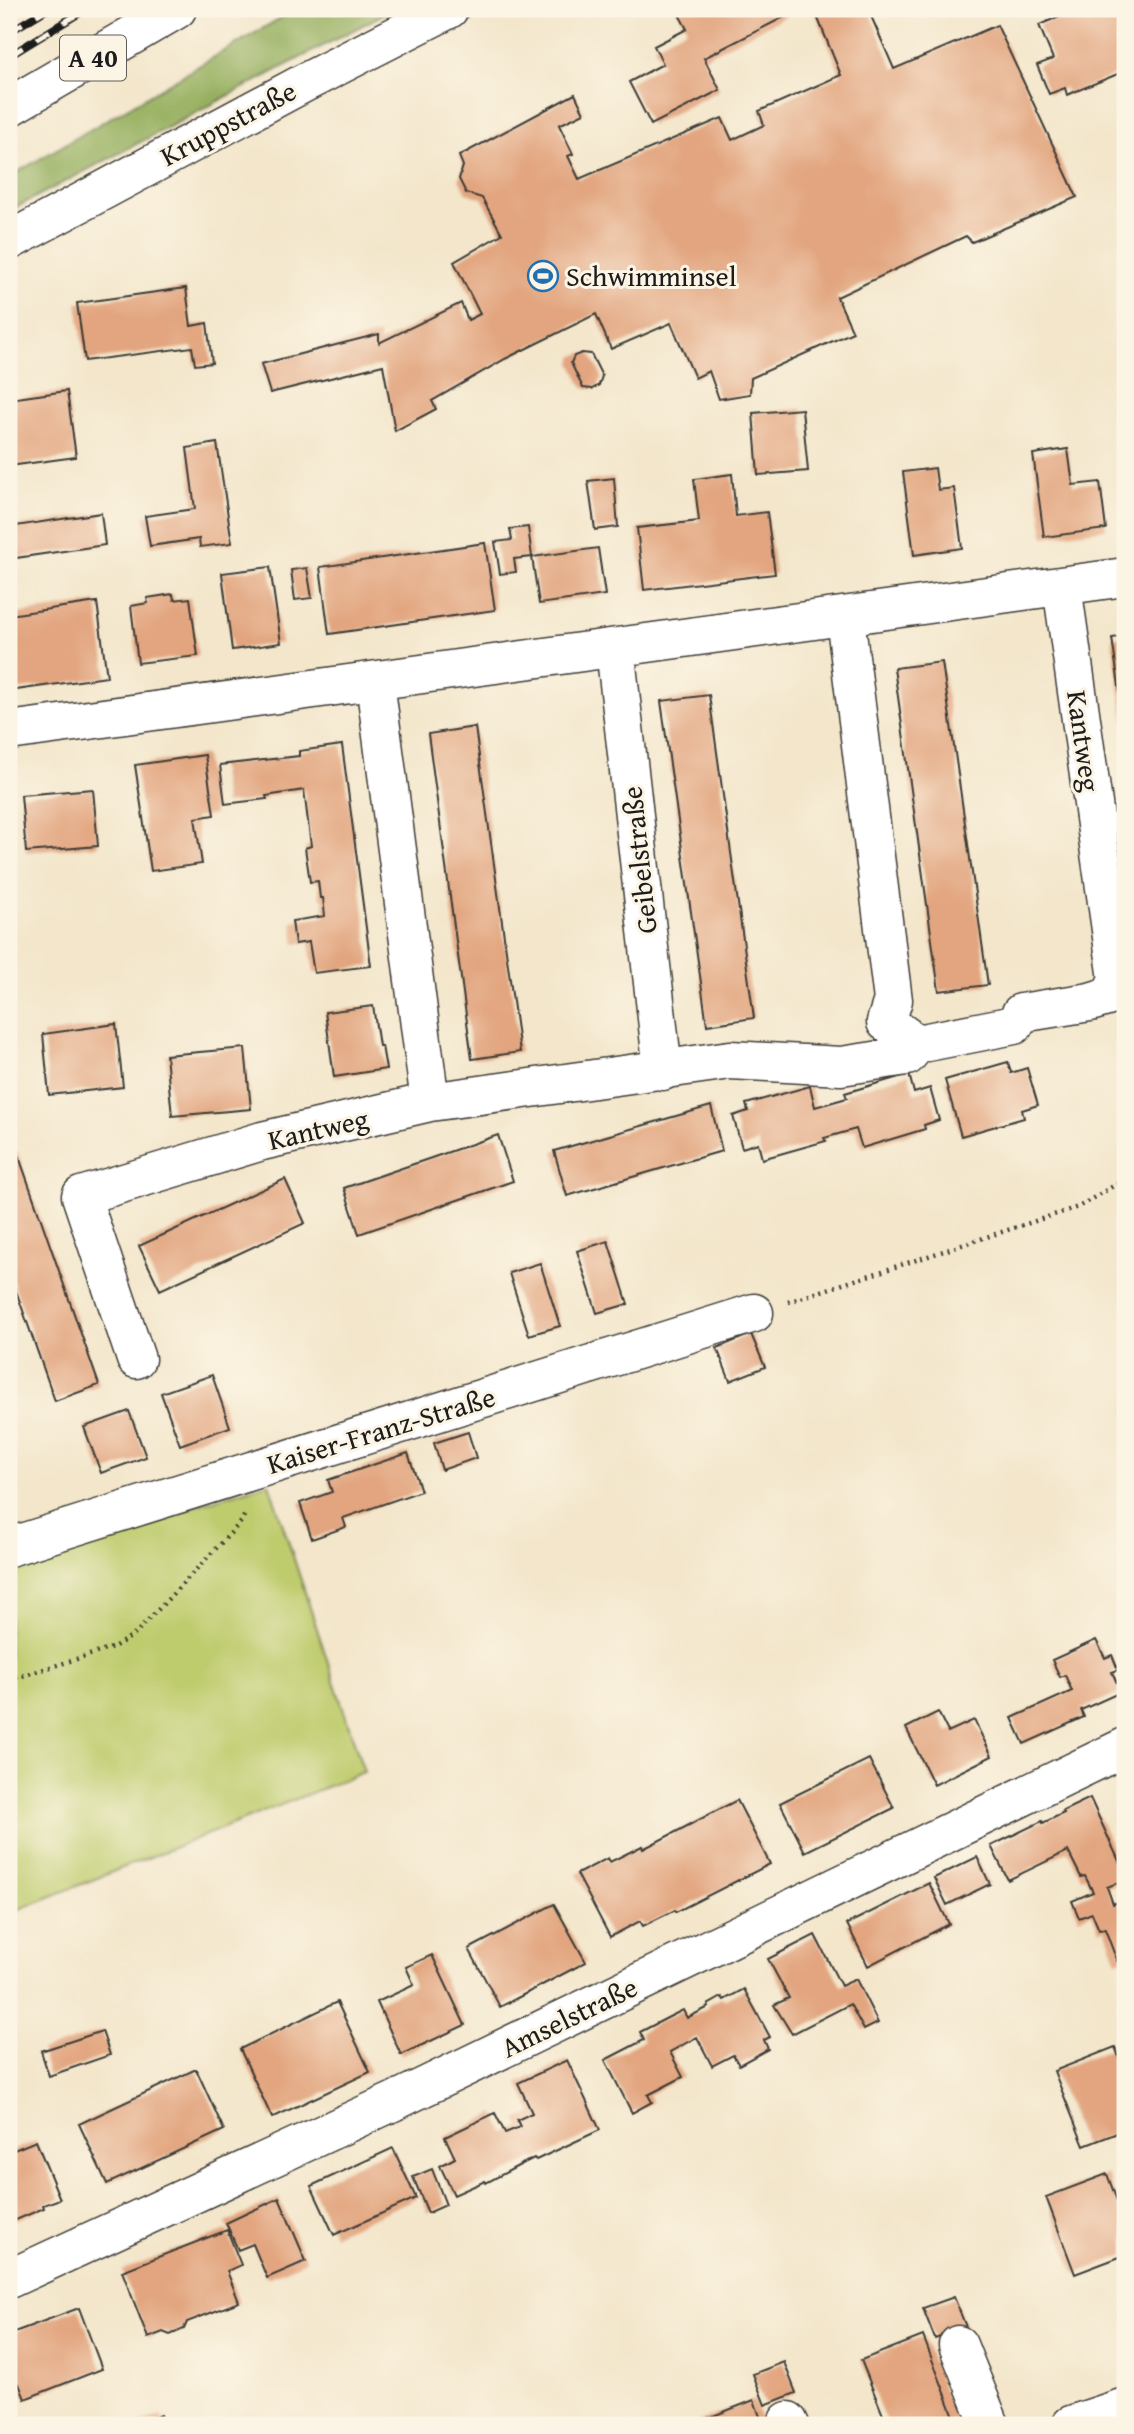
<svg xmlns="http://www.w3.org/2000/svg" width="1134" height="2434" font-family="'Gentium Book Plus',serif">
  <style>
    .green { fill: #bfcc6e; stroke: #6e7445; stroke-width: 2 }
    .forest { fill: #97b061; stroke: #5a663e; stroke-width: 2 }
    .building { fill: #e2a57f }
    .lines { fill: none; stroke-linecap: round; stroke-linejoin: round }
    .minor-casing { stroke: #3c3a36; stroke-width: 41 }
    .highway-casing { stroke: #3c3a36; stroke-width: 41 }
    .path { stroke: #3c3a36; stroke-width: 4.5; stroke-dasharray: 2 5; stroke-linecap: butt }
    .minor { stroke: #fff; stroke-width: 38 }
    .highway { stroke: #fff; stroke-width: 38 }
    .rail-casing { stroke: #1c1c1c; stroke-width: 8 }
    .rail { stroke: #fcf5e5; stroke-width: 5; stroke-dasharray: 16; stroke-linecap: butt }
    .labels { text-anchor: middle; stroke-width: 6; stroke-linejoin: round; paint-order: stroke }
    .shield { fill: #fcf5e5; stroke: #5f5d58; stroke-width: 2 }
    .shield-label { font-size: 26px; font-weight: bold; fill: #1c1c1c }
    .street-label { font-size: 28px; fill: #1c1c1c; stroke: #fcf5e5 }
    .poi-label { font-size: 28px; fill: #1c1c1c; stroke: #fcf5e5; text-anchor: start }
  </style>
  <rect width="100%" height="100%" fill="#fcf5e5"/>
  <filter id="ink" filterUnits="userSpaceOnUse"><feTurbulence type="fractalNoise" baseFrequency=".0143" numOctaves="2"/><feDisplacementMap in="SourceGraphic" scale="14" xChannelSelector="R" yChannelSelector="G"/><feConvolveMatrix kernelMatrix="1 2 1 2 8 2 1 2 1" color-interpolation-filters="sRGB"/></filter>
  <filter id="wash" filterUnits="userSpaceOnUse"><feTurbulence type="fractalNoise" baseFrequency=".00686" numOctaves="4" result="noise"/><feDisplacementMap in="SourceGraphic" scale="28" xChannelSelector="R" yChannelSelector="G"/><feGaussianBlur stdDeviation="1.57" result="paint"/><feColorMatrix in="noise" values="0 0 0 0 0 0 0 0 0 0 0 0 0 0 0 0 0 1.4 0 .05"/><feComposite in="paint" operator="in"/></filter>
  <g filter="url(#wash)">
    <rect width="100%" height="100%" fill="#f3e6cb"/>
    <path class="green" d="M269 1483 364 1772 9 1913V1563Z"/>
    <path class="forest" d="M296 9H393L9 211V177Z"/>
    <g id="blocks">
      <path class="building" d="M676 9H793L794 12 704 58 720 90 651 125 629 82 663 64 654 46 687 29Z
        M814 9H868L894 69 997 25 1077 197 972 242 966 236 837 297 853 332 751 378 750 394 719 399 709 371 695 378 671 323 611 349 596 314 505 359 432 401 436 409 395 431 383 365 270 393 261 364 379 334V343L461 303 468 320 480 314 454 262 502 234 482 198 466 193 459 179 463 166 459 156 575 94 584 113 559 125 573 154 568 156 579 179 722 118 732 140 764 125 759 111 841 75Z
        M1077 9H1115L1123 27 1125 26V71L1067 95 1065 88 1049 94 1037 65 1053 59 1039 25Z
        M186 288 191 326 207 323 212 363 195 365 192 347 85 361 77 303Z
        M582 353 591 354 602 376 599 385 592 389 583 388 571 363 574 356Z
        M67 391 76 457 9 466V399Z
        M802 409 808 471 758 475 753 413Z
        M217 443 232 543 200 547 199 539 150 546 145 516 195 509 187 448Z
        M1068 449 1073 485 1100 482 1106 529 1044 537 1033 454Z
        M935 468 938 490 954 488 962 548 914 555 903 472Z
        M732 474 736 516 767 512 775 574 644 590 637 528 699 521 694 479Z
        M614 478 618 527 595 530 588 481Z
        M101 513 105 545 9 559V527Z
        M528 527 532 557 514 559 516 572 500 574 495 542 512 540 510 529Z
        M485 543 495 610 329 634 320 567Z
        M598 548 605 595 539 604 532 557Z
        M270 567 281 643 232 650 222 573Z
        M307 568 312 598 295 600 291 570Z
        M173 594 174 600 190 598 198 656 138 663 131 606 148 603 147 598Z
        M97 602 107 677 9 691V615Z
        M1125 636V721H1124L1112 638Z
        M942 662 988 985 939 991 894 668Z
        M709 695 754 1018 707 1025 661 701Z
        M475 727 520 1052 472 1059 428 734Z
        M342 745 371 966 314 973 309 942 295 944 292 921 325 916 323 898H320L318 881 310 882 305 848 311 846 304 790 266 796 267 799 225 804 220 765 299 756V751Z
        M205 755 214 815 195 818 202 864 151 871 135 765Z
        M93 789 98 846 26 852 21 795Z
        M373 1006 379 1046H382L386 1069 334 1077 325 1012Z
        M116 1024 123 1087 49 1095 43 1034Z
        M245 1048 251 1109 172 1116 166 1055Z
        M1008 1062 1011 1073 1027 1068 1038 1105 1022 1110 1024 1118 961 1136 945 1080Z
        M909 1074 914 1093 930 1088 939 1120 924 1125 925 1129 862 1148 856 1129 824 1138 826 1141 762 1159 758 1143 742 1148 733 1116 748 1111 746 1104 810 1086 815 1107 847 1098 845 1093Z
        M711 1106 722 1151 567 1196 554 1151Z
        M498 1135 513 1181 359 1234 344 1188Z
        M17 1151 99 1385 55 1401 9 1271V1154Z
        M285 1179 305 1223 160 1290 139 1246Z
        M608 1241 628 1304 597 1313 577 1251Z
        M540 1263 560 1326 529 1335 509 1273Z
        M751 1334 765 1367 730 1381 717 1348Z
        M212 1375 230 1427 180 1445 161 1393Z
        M129 1411 146 1457 101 1473 84 1427Z
        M468 1432 476 1458 442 1470 434 1443Z
        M408 1453 421 1491 343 1518 346 1527 312 1539 300 1503 332 1492 328 1480Z
        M1096 1640 1105 1658 1112 1655 1118 1670 1112 1672 1121 1692 1081 1710 1084 1717 1024 1744 1012 1718 1072 1691 1065 1675 1060 1677 1052 1660Z
        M938 1712 948 1732 974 1720 992 1756 934 1785 906 1728Z
        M869 1759 894 1808 805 1852 780 1803Z
        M1090 1798 1125 1874V1880L1107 1887 1113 1904 1125 1899V1958L1117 1961 1105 1929 1099 1930 1092 1913 1079 1918 1072 1901 1093 1892 1085 1876 1081 1877 1068 1851 1008 1880 991 1846 1042 1821 1043 1823 1064 1813 1063 1811Z
        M737 1800 770 1864 676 1912 675 1910 643 1926 640 1921 610 1937 577 1874 608 1858 610 1862 642 1846 643 1849Z
        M977 1857 990 1884 947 1905 934 1878Z
        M929 1883 949 1924 868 1966 847 1924Z
        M554 1904 586 1962 500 2007 469 1949Z
        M815 1935 841 1986 856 1979 878 2023 864 2030 850 2004 792 2034 774 2005 789 1998 768 1959Z
        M432 1955 465 2025 401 2055 377 2002 414 1985 406 1967Z
        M744 1989 770 2037 764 2040 768 2049 739 2065 733 2055 712 2066 697 2037 670 2052 683 2077 648 2095 652 2102 632 2113 605 2060 644 2040 640 2032 669 2017 683 2010 687 2018 709 2007 708 2005 722 1997 724 2000Z
        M337 2002 370 2072 272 2118 240 2049Z
        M102 2031 110 2055 49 2076 41 2051Z
        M1115 2047 1125 2073V2130L1084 2146 1054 2071Z
        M567 2060 600 2130 536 2160 534 2158 520 2165 486 2183 485 2181 454 2195 440 2166 455 2158 445 2137 495 2113 505 2133 520 2127 517 2120 532 2113 518 2083Z
        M196 2069 224 2130 107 2184 79 2124Z
        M36 2141 60 2199 43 2205 44 2208 9 2223V2152Z
        M393 2148 416 2198 334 2235 311 2186Z
        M432 2169 446 2205 428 2213 413 2177Z
        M1107 2174 1125 2222V2255L1075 2274 1046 2197Z
        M279 2198 306 2261 267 2278 253 2244 238 2250 226 2223Z
        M227 2230 241 2265 227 2271 239 2302 187 2322 184 2329 170 2335 163 2332 148 2338 122 2271Z
        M954 2297 966 2327 935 2339 923 2308Z
        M79 2308 102 2369 25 2399 19 2384 9 2388V2334Z
        M923 2336 955 2419 940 2425H887L861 2360Z
        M784 2362 796 2393 765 2405 753 2374Z
        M754 2400 763 2425H690Z
        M161 2415 165 2425H135Z"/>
    </g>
  </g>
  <g filter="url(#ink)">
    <use href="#blocks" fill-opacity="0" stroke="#3c3a36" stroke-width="2"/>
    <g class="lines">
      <g class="minor-casing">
        <path id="minor" d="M9 241 302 84 449 9
          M845 617 893 1000 886 1022 917 1044 1014 1025 1021 1013 1090 1002 1110 996 1118 979 1062 586
          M615 648 663 1071
          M375 682 430 1102
          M9 731 1125 577
          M136 1359 81 1196 262 1141 430 1102 730 1060 841 1066 907 1056 917 1044
          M9 1547 754 1313
          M9 2279 395 2101 1125 1747
          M958 2345 990 2425
          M788 2421 790 2425
          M1071 2425 1125 2407"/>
      </g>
      <g class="highway-casing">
        <path id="highway" d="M9 107 177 9"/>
      </g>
      <path class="path" d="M788 1302 1078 1207 1125 1179
        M9 1680 112 1648 134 1635 241 1522 246 1512"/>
      <use href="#minor" class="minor"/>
      <use href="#highway" class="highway"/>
      <g class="rail-casing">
        <path id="rail" d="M9 32 47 9
          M9 56 86 9"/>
      </g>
      <use href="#rail" class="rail"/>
    </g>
  </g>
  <defs>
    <g id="stadium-ring" transform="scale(1.575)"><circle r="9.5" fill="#fcf5e5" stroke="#1f6fb2" stroke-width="1.5"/><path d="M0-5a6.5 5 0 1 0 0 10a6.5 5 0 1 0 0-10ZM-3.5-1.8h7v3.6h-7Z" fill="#1f6fb2"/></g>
  </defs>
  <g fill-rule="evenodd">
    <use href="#stadium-ring" x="543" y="276"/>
  </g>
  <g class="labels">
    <rect class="shield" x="60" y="35.5" width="66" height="45" rx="5"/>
    <g class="shield-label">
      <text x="93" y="67">A 40</text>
    </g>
    <g class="street-label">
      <text transform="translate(228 123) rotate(-28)" y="10">Kruppstraße</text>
      <text transform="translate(1084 741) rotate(82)" y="10">Kantweg</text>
      <text transform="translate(639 860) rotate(-96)" y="10">Geibelstraße</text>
      <text transform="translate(318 1129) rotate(-13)" y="10">Kantweg</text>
      <text transform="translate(381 1430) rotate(-17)" y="10">Kaiser-Franz-Straße</text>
      <text transform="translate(569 2017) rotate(-26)" y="10">Amselstraße</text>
    </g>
    <g class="poi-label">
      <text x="566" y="286">Schwimminsel</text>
    </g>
  </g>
  <rect width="1134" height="2434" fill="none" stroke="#fcf5e5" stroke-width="35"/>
</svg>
